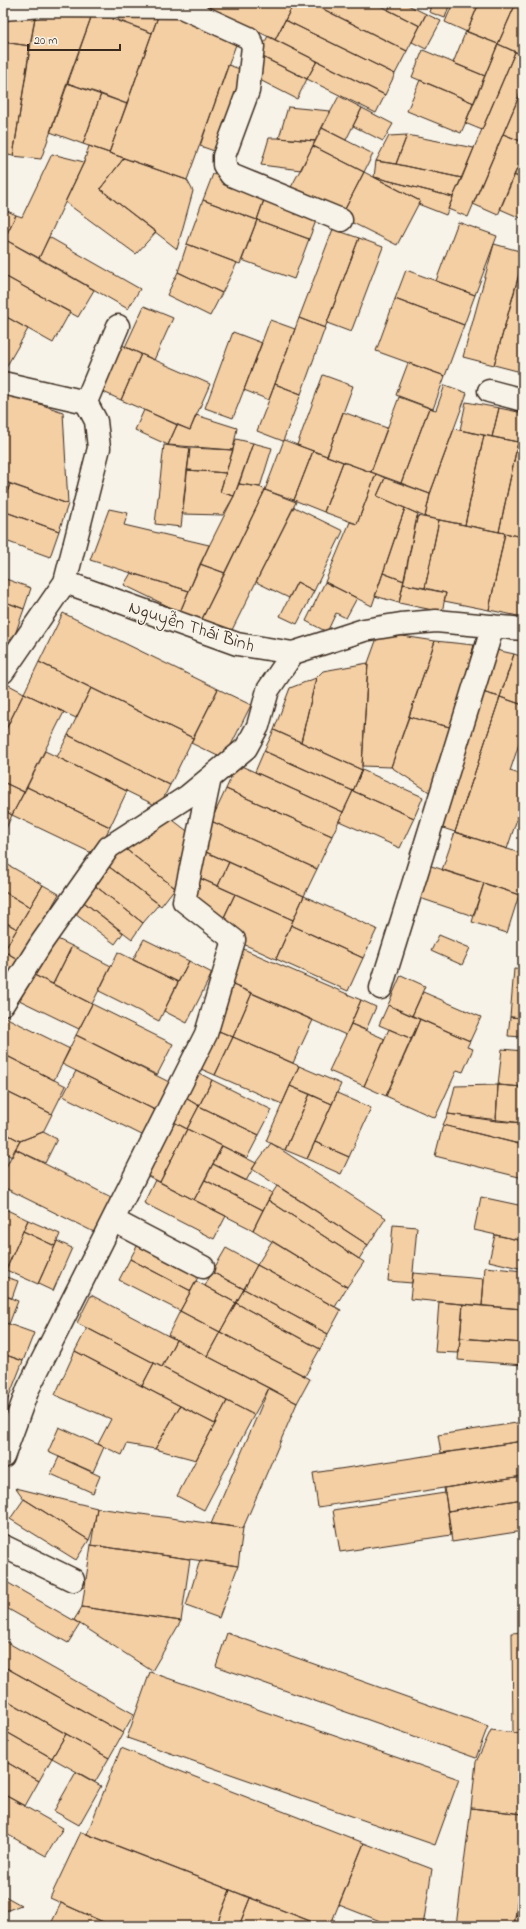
<svg xmlns="http://www.w3.org/2000/svg" width="526" height="1929" font-family="'Indie Flower',sans-serif">
  <style>
    .building { fill: #f4cfa4; stroke: #3b2a1e }
    .lines { fill: none; stroke-linecap: round; stroke-linejoin: round }
    .minor-casing { stroke: #3b2a1e; stroke-width: 25 }
    .minor { stroke: #f7f3e8; stroke-width: 22 }
    .labels { text-anchor: middle; stroke-width: 3; stroke-linejoin: round; paint-order: stroke }
    .street-label { font-size: 18px; fill: #3b2a1e; stroke: #f7f3e8 }
  </style>
  <rect width="100%" height="100%" fill="#f7f3e8"/>
  <filter id="ink" filterUnits="userSpaceOnUse"><feTurbulence type="fractalNoise" baseFrequency=".025" numOctaves="2"/><feDisplacementMap in="SourceGraphic" scale="8" xChannelSelector="R" yChannelSelector="G"/><feConvolveMatrix kernelMatrix="1 2 1 2 8 2 1 2 1" color-interpolation-filters="sRGB"/></filter>
  <g filter="url(#ink)">
    <path class="building" d="M201 3H294L275 40Z
      M294 3H311L407 51 395 74 285 20Z
      M311 3H375L420 26 407 51Z
      M392 3H404L426 14 420 26 388 10Z
      M417 3H432L430 8Z
      M432 3H450L445 18 429 12Z
      M453 3H479L467 32 445 22Z
      M479 3H516L498 44 467 32Z
      M516 3H523V55L498 44Z
      M121 8 160 11 152 33 118 20Z
      M36 11 93 12 41 159 13 156Z
      M160 11 238 39 187 180 109 153Z
      M3 12 35 17 30 46 3 42Z
      M93 12 152 33 127 104 67 83Z
      M426 14 441 21 426 49 412 42Z
      M285 20 395 74 385 95 275 40Z
      M466 31 498 44 485 76 453 63Z
      M268 36 317 61 307 79 258 55Z
      M3 42 30 46 13 156 3 154Z
      M498 44 515 52 482 130 465 123Z
      M423 50 485 76 474 103 412 77Z
      M515 52 523 55V87L468 217 448 209Z
      M261 56 307 79 297 99 252 76Z
      M317 61 385 95 376 113 307 79Z
      M228 65 249 72 220 153 200 146Z
      M420 80 474 103 461 133 407 111Z
      M67 83 101 94 83 144 50 132Z
      M523 87V142L503 134Z
      M101 94 127 104 109 153 83 144Z
      M339 96 362 108 346 140 322 128Z
      M288 107 330 111 315 141 279 138Z
      M362 108 393 124 383 141 353 126Z
      M322 128 373 154 364 172 313 146Z
      M503 134 523 142V155L498 215 473 204Z
      M407 135 396 164 376 161 389 136Z
      M407 135 474 148 462 178 396 164Z
      M269 138H279L315 141 301 170 261 165Z
      M89 146 124 158 100 189 156 232 136 254 65 202 84 162Z
      M313 146 364 172 341 217 289 191Z
      M52 154 84 162 39 258 4 239 16 215 22 217Z
      M124 158 187 180 193 191 177 249 100 189Z
      M522 158H523V179L514 175Z
      M376 161 396 164 462 178 453 197 374 177Z
      M364 172 420 201 397 245 341 217Z
      M213 174 266 194 257 220 203 200Z
      M514 175 523 179V219L500 209Z
      M374 177 453 197 446 215 418 204 420 201Z
      M266 194 319 213 309 239 257 220Z
      M203 200 257 220 240 264 187 244Z
      M3 209 16 215 3 242Z
      M257 220 309 239 294 279 242 260Z
      M458 222 497 236 475 295 436 281Z
      M333 229 359 238 325 328 299 318Z
      M49 237 140 289 128 309 39 258Z
      M359 238 383 247 351 332 327 323Z
      M4 239 94 290 78 317 3 275Z
      M187 244 237 263 222 293 178 272Z
      M494 244 523 252V259L494 365 463 357Z
      M521 268 523 269V366L521 372 494 365Z
      M406 270 475 295 464 325 395 299Z
      M178 272 222 293 210 316 167 295Z
      M3 275 70 312 53 343 3 315Z
      M395 299 464 325 445 376 376 351Z
      M144 306 173 318 154 360 125 347Z
      M3 315 28 329 5 369 3 368Z
      M299 318 325 328 301 394 275 384Z
      M270 320 295 329 269 400 244 390Z
      M233 332 262 343 233 418 205 408Z
      M120 344 141 354 121 400 99 390Z
      M141 354 210 384 190 430 121 400Z
      M408 363 445 376 433 409 396 395Z
      M323 375 353 386 327 456 297 445Z
      M275 384 301 394 283 441 257 431Z
      M445 385 467 393 430 494 401 483 429 408 436 410Z
      M4 392 63 412 68 504 3 481V396Z
      M399 397 429 408 401 483 371 472Z
      M466 402 499 408 492 437 460 430Z
      M499 408 523 413V443L492 437Z
      M144 410 177 425 168 445 135 430Z
      M343 412 387 428 371 472 327 456Z
      M196 415 237 428 233 450 168 445 177 425 190 430Z
      M454 429 484 435 465 525 425 517 431 491Z
      M484 435 518 442 499 532 465 525Z
      M236 439 253 443 234 496 220 492Z
      M284 440 313 451 294 500 265 490Z
      M518 442 523 443V537L499 532Z
      M253 443 272 448 260 487 239 484Z
      M164 445 190 448 181 527 155 524Z
      M190 448 233 450 226 473 187 470Z
      M313 451 343 462 324 512 294 500Z
      M343 462 376 474 357 524 324 512Z
      M187 470 226 473 220 492 234 496 223 515 182 514Z
      M376 474 385 478 377 496 405 508 372 606 325 582 350 522 357 524Z
      M385 478 430 494 425 517 377 496Z
      M3 481 10 484 3 504Z
      M10 484 68 504 59 531 3 511V504Z
      M239 484 260 487 265 490 225 573 200 564 234 496Z
      M265 490 296 502 230 634 201 621Z
      M294 507 343 531 314 591 297 582 289 598 256 582Z
      M405 508 418 514 404 581 383 573Z
      M109 509 128 513 124 525 209 545 189 591 90 560Z
      M3 511 59 531 50 557 3 540Z
      M417 516 439 520 425 588 403 584Z
      M439 520 505 533 489 610 444 601 446 593 425 588Z
      M505 533 523 537V617L489 610Z
      M200 564 225 573 201 621 180 612Z
      M131 573 189 591 180 612 124 585Z
      M383 573 404 581 399 603 375 596Z
      M3 578 31 588 24 609 3 601Z
      M297 582 314 591 297 624 280 616Z
      M325 582 357 598 346 618 336 613 327 632 306 621Z
      M403 584 446 593 442 612 399 603Z
      M3 601 24 609 12 643 3 640Z
      M63 613 218 689 193 738 39 662Z
      M396 635 435 641 391 767 362 766 368 663 377 638Z
      M435 641 474 645 454 728 409 717Z
      M474 645 514 654 500 697 464 687Z
      M514 654 523 657V705L500 697Z
      M39 662 91 688 76 718 24 693Z
      M368 663 362 766V770L301 742 316 678 323 671Z
      M316 678 301 742 274 730 290 688Z
      M5 683 24 693 3 735V687Z
      M464 687 500 697 455 832 425 822Z
      M91 688 193 738 170 785 68 735Z
      M218 689 251 705 224 759 191 743Z
      M24 693 64 712 24 792 3 782V735Z
      M500 697 523 705V732L510 771 523 775V801L507 849 455 832Z
      M409 717 454 728 434 795 391 767Z
      M274 730 362 770 353 791 264 751Z
      M68 735 170 785 159 807 57 757Z
      M45 751 127 791 110 827 27 787Z
      M264 751 353 791 343 812 255 772Z
      M237 764 343 812 332 836 226 789Z
      M362 770 423 797 414 818 353 791Z
      M3 782 24 792 12 815 3 810Z
      M27 787 110 827 96 855 12 815Z
      M226 789 332 836 317 869 211 821Z
      M353 791 414 818 400 848 339 821Z
      M523 809V822L519 820Z
      M3 810 12 815 3 835Z
      M165 814 191 834 184 866 175 888 123 847Z
      M211 821 317 869 304 896 199 849Z
      M455 832 523 854V896L442 870Z
      M123 847 175 888 161 906 108 866Z
      M199 849 229 862 218 886 188 873Z
      M3 862 43 885 30 907 3 891Z
      M229 862 304 896 293 920 218 886Z
      M422 863 484 883 473 916 411 895Z
      M108 866 159 904 143 923 89 881Z
      M188 873 235 894 217 932 196 899Z
      M89 881 143 923 132 939 77 897Z
      M484 883 519 895 507 933 472 922Z
      M43 885 59 894 21 961 4 951Z
      M3 891 30 907 17 929 3 921Z
      M235 894 293 920 276 959 217 932Z
      M304 896 377 929 363 958 291 925Z
      M80 899 123 933 115 944 71 911Z
      M3 921 17 929 4 951H3Z
      M291 925 363 958 348 991 276 959Z
      M49 935 72 946 53 984 30 973Z
      M439 935 470 948 462 965 431 951Z
      M144 939 189 961 178 982 133 960Z
      M72 946 111 966 92 1004 53 984Z
      M241 948 361 1000 346 1035 226 982Z
      M3 951 21 961 8 983 3 980Z
      M118 952 178 982 159 1021 99 991Z
      M189 961 212 973 187 1023 164 1011Z
      M514 969 523 970V1018L510 1017Z
      M30 973 92 1004 79 1029 15 998Z
      M401 975 425 986 412 1016 388 1005Z
      M226 982 252 993 233 1037 207 1026Z
      M423 992 481 1017 470 1041 412 1016Z
      M252 993 313 1020 293 1063 233 1037Z
      M361 1000 376 1007 366 1030 351 1024Z
      M92 1004 173 1044 157 1075 76 1035Z
      M388 1005 420 1019 412 1039 379 1025Z
      M5 1017 70 1049 54 1080 3 1054V1021Z
      M510 1017 523 1018V1037L508 1036Z
      M420 1019 470 1041 467 1047 473 1049 463 1072 457 1070 435 1118 386 1096Z
      M351 1024 385 1039 364 1086 329 1071Z
      M212 1028 233 1037 215 1075 194 1066Z
      M389 1029 412 1039 386 1096 364 1086Z
      M76 1035 171 1083 157 1111 62 1064Z
      M233 1037 299 1066 282 1104 215 1075Z
      M502 1049 523 1051V1087L498 1085Z
      M7 1056 66 1086 52 1114 3 1090V1064Z
      M299 1066 341 1084 332 1104 290 1086Z
      M76 1071 157 1111 144 1136 63 1096Z
      M197 1072 212 1080 199 1106 184 1097Z
      M212 1080 272 1110 259 1135 199 1106Z
      M498 1085 496 1121 448 1114 455 1086Z
      M498 1085 523 1087V1123L496 1121Z
      M290 1086 310 1094 285 1150 266 1141Z
      M3 1090 52 1114 43 1132 20 1141 3 1132Z
      M337 1093 371 1108 349 1157 315 1142Z
      M310 1094 332 1104 307 1159 285 1150Z
      M184 1097 199 1106 187 1129 172 1121Z
      M199 1106 259 1135 247 1158 187 1129Z
      M448 1114 523 1123V1145L443 1125Z
      M172 1121 187 1129 160 1182 144 1174Z
      M443 1125 523 1145V1178L435 1156Z
      M187 1129 222 1146 194 1200 160 1182Z
      M3 1132 20 1141 12 1157 3 1152Z
      M43 1132 57 1139 45 1163 15 1149 20 1141Z
      M315 1142 349 1157 341 1174 307 1159Z
      M271 1143 386 1218 368 1245 252 1169Z
      M222 1146 256 1163 246 1181 213 1164Z
      M15 1149 113 1198 96 1233 3 1187V1173Z
      M213 1164 272 1193 263 1210 205 1180Z
      M155 1180 226 1216 214 1239 144 1203Z
      M205 1180 263 1210 253 1230 194 1200Z
      M277 1186 368 1245 359 1259 268 1200Z
      M481 1197 523 1206V1241L474 1230Z
      M268 1200 364 1262 347 1287 253 1230Z
      M3 1208 28 1220 6 1270 3 1269Z
      M28 1220 60 1234 55 1246 23 1231Z
      M393 1225 417 1227 412 1283 388 1281Z
      M23 1231 55 1246 38 1284 6 1270Z
      M495 1235 523 1241V1269L489 1261Z
      M141 1239 201 1271 191 1291 130 1259Z
      M57 1241 72 1248 53 1291 38 1284Z
      M272 1241 347 1287 335 1307 257 1265Z
      M226 1248 257 1265 244 1289 212 1272Z
      M130 1259 191 1291 180 1311 119 1280Z
      M257 1265 341 1310 328 1334 244 1289Z
      M485 1267 523 1271V1309L482 1306Z
      M212 1272 244 1289 236 1303 205 1286Z
      M413 1273 484 1279 482 1306 410 1299Z
      M3 1276 18 1281 12 1298 3 1295Z
      M196 1281 236 1303 220 1332 180 1311Z
      M244 1289 328 1334 320 1349 236 1303Z
      M3 1295 18 1301 9 1324 3 1322Z
      M91 1295 176 1340 162 1367 77 1323Z
      M439 1302 463 1304 459 1353 435 1352Z
      M236 1303 320 1349 305 1376 220 1332Z
      M463 1304 523 1309V1343L460 1338Z
      M180 1311 220 1332 207 1356 168 1335Z
      M3 1322 34 1333 23 1361 3 1354Z
      M87 1328 154 1363 142 1386 75 1351Z
      M220 1332 310 1379 297 1403 207 1356Z
      M460 1338 523 1343V1365L458 1360Z
      M176 1340 269 1388 254 1415 162 1367Z
      M75 1351 180 1406 155 1449 127 1444 122 1455 98 1444 111 1419 55 1395Z
      M3 1354 23 1361 8 1399 3 1397Z
      M154 1363 227 1401 215 1424 142 1386Z
      M269 1388 297 1403 243 1528 211 1524Z
      M3 1397 8 1399 3 1414Z
      M227 1401 254 1415 204 1510 177 1496Z
      M180 1406 215 1424 196 1460 155 1449Z
      M523 1422V1441L441 1453 438 1435Z
      M59 1427 104 1447 93 1472 48 1452Z
      M523 1441V1476L318 1507 313 1473Z
      M59 1457 100 1476 93 1493 51 1474Z
      M523 1476V1499L448 1511 444 1488Z
      M16 1488 97 1508 94 1526 89 1540 24 1499Z
      M445 1493 451 1535 340 1552 333 1510Z
      M24 1499 89 1540 76 1560 10 1519Z
      M523 1499V1531L452 1542 448 1511Z
      M97 1508 243 1528 238 1566 91 1545Z
      M91 1545 190 1559 181 1621 82 1607Z
      M200 1560 238 1566 219 1618 186 1606Z
      M3 1580 80 1624 68 1643 3 1606Z
      M82 1607 181 1621 152 1671 74 1620Z
      M523 1632V1734L513 1733 512 1633Z
      M227 1633 488 1726 476 1758 216 1666Z
      M3 1640 134 1714 123 1733 3 1666Z
      M3 1666 123 1733 109 1758 3 1698Z
      M150 1672 459 1779 435 1845 127 1738Z
      M3 1698 66 1734 52 1758 3 1730Z
      M3 1730 52 1758 39 1781 3 1760Z
      M491 1730 523 1734V1814L471 1808 476 1762Z
      M66 1734 109 1758 95 1782 52 1758Z
      M121 1748 364 1843 330 1926H323L87 1834Z
      M3 1760 39 1781 25 1806 3 1794Z
      M76 1772 101 1786 79 1825 54 1811Z
      M3 1794 63 1828 46 1856 3 1832Z
      M471 1808 523 1814V1857L514 1926H456Z
      M81 1832 230 1890 216 1926H112L50 1898Z
      M364 1843 432 1869 423 1926H393L339 1905Z
      M522 1863H523V1916L516 1915Z
      M230 1890 250 1898 239 1926H216Z
      M3 1895 21 1905 3 1912Z
      M250 1898 323 1926H239Z
      M61 1903 112 1926H50Z
      M516 1915 523 1916V1926H514Z"/>
    <g class="lines">
      <g class="minor-casing">
        <path id="minor" d="M181 7 249 38 253 46 248 91 224 156V165L231 175 341 220
          M3 9 43 6 181 7 183 3
          M3 383 86 402 96 421 99 448 65 582
          M489 391 523 400
          M86 402 118 326
          M3 672 65 582 237 644 293 653 364 630 401 624 436 621 523 629
          M381 988 493 626
          M3 1004 42 942 109 847 188 796 246 748 258 726 268 690 293 653
          M113 1220 203 1267
          M3 1457 28 1389 206 1034 234 940 184 901 210 778
          M3 1546 73 1580"/>
      </g>
      <use href="#minor" class="minor"/>
    </g>
  </g>
  <g class="labels">
    <g class="street-label">
      <text transform="translate(192 626) rotate(18)" y="6">Nguyễn Thái Bình</text>
    </g>
  </g>
  <rect width="526" height="1929" fill="none" stroke="#f7f3e8" stroke-width="16"/>
  <rect x="8" y="8" width="510" height="1913" fill="none" stroke="#3b2a1e" stroke-width="1.5" filter="url(#ink)"/>
  <path d="M28 44v6h92v-6" fill="none" stroke="#3b2a1e" stroke-width="2"/>
  <text x="34" y="44" font-size="12" fill="#3b2a1e" stroke="#f7f3e8" stroke-width="3" paint-order="stroke">20 m</text>
</svg>
